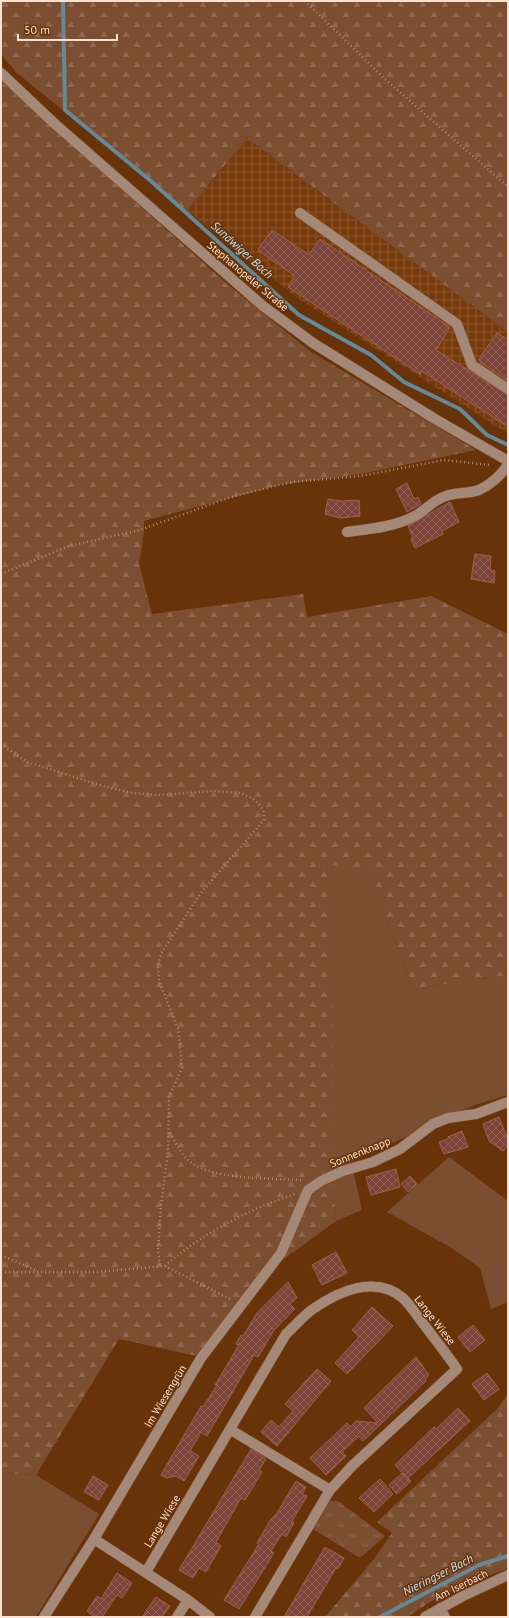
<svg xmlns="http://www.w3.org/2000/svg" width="509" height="1618" font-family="'PT Sans',sans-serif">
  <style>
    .industrial { fill: url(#industrial-grid) }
    .grass { fill: #7c4e31 }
    .forest { fill: url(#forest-firs) }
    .park { fill: url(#park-tufts) }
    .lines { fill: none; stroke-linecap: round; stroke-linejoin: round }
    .stream { stroke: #648999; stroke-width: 4 }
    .building { fill: url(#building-cross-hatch); stroke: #a25f51 }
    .minor-casing { stroke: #804f29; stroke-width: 11 }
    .path { stroke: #b38b6e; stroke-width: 2.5; stroke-dasharray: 1 3; stroke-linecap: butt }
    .minor { stroke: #a48978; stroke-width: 10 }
    .labels { text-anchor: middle; stroke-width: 3; stroke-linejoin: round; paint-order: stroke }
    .street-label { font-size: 11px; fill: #fde2d2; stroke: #683309 }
    .water-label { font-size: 12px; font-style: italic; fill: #c1e3f6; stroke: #683309 }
  </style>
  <defs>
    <pattern id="industrial-grid" width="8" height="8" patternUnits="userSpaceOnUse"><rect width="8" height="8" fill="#773b0b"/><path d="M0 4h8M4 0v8" fill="none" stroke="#8b572e"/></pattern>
    <pattern id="forest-firs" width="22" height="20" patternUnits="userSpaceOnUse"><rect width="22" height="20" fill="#7c4e31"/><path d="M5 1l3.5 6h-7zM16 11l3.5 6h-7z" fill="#90674e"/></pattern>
    <pattern id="park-tufts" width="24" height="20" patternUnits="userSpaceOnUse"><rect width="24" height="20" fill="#7c4e31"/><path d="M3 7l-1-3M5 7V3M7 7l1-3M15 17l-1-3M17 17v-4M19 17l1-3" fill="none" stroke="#90674e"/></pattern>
    <pattern id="building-cross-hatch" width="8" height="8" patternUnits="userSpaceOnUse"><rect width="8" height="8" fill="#7b4337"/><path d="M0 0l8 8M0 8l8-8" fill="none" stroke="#8f5e53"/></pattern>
  </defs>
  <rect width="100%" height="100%" fill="#683309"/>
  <path class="industrial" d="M247 138 508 332V434L299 299 187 211Z"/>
  <path class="grass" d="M327 862 369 872 413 989 508 975V1095L475 1105 351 1162 362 1210 336 1221 332 1177Z
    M449 1157 508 1201V1302L491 1309 480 1268 450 1247 387 1212Z
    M1 1473 36 1475 99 1514 36 1617H1Z"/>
  <path class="forest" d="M1 1H508V332L247 138 187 211 17 73 1 54Z
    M1 81 226 283 311 352 476 450 361 474 279 485 144 521V532L139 564 152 614 303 594 307 617 431 596 506 633 508 635V975L413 989 369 872 327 863 333 1009 332 1177 336 1221 273 1267 201 1357 119 1339 36 1475 1 1473Z
    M508 1394V1568L438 1597 407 1617H325L374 1559 392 1533 377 1522 498 1408Z"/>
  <path class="park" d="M330 1501H338L385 1536 360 1558 313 1529Z"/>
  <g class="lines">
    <path class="stream" d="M63 1 65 110 152 182 299 315 371 355 404 382 460 409 487 435 508 445
      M380 1617 479 1565 508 1556"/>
  </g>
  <path class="building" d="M272 230 309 255 320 239 450 327 436 350 508 395V427L422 371 420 374 288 287 295 276 258 250Z
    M497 333 508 340V381L480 362 479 359Z
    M407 483 414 499 418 497 421 504 407 512 396 489Z
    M328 499 341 501 359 500 360 516 340 518 325 514Z
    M450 502 459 522 442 531 443 534 415 548 411 539 413 538 408 526Z
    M475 554 491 556 490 570 495 571 494 583 471 579Z
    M499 1117 508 1140V1145L503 1151 489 1141 483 1124Z
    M462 1131 468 1147 444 1154 439 1142 448 1139V1137Z
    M396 1169 400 1187 371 1195 366 1177Z
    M410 1176 417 1184 408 1192 401 1184Z
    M336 1252 347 1273 322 1285 312 1265Z
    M288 1282 297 1298 290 1304 295 1309 274 1330 258 1357 254 1355 207 1436 201 1432 190 1451 199 1456 184 1481 176 1476 167 1478 161 1475 201 1406 203 1407 217 1385H215L239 1345 236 1344 241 1335 243 1336 257 1313Z
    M372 1307 393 1326 347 1374 335 1363 359 1337 352 1330Z
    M473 1325 485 1340 470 1352 458 1337Z
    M416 1357 429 1375 425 1379 426 1381 363 1441 359 1436 342 1452 346 1456 326 1475 310 1458 347 1423 350 1427 356 1421 378 1423 364 1408Z
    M317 1369 331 1381 277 1446 261 1432 271 1420 279 1427 293 1411 285 1404Z
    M487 1373 499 1389 484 1400 472 1384Z
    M458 1408 470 1421 408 1478 395 1465 434 1427 436 1429Z
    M251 1449 266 1459 259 1470 262 1472 245 1500 241 1498 216 1542 221 1546 206 1572 199 1568 193 1578 179 1570Z
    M402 1473 411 1481 397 1494 389 1485Z
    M93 1476 108 1485 99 1500 84 1492Z
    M380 1479 393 1494 374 1512 359 1498Z
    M296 1481 306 1487 302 1494 307 1496 292 1521 294 1523 286 1537 282 1534 271 1551 274 1553 239 1609 224 1600 259 1544 257 1543 271 1519 277 1513Z
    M325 1547 344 1558 338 1569 336 1568 307 1617H284Z
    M117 1573 132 1583 122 1598 117 1595 102 1617H95L87 1611 97 1596 101 1599Z
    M156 1597 170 1606 162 1617H142Z"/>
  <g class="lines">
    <g class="minor-casing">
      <path id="minor" d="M1 73 55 124 263 306 313 343 435 419 508 461
        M300 213 457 324 472 365 508 389
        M347 532C370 529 394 527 415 516 426 510 433 500 446 496 456 492 468 494 479 490 490 485 502 475 508 464
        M231 1430 330 1490
        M94 1539 188 1600 210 1617
        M146 1572 286 1334C295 1326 303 1316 313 1309 339 1291 375 1275 403 1298 410 1305 416 1314 422 1322 434 1338 446 1353 457 1369L352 1466 330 1490 255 1617
        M440 1608 445 1617
        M44 1617 94 1539 201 1358 281 1253 308 1190 321 1181 343 1171 373 1162 400 1149 433 1124 448 1118 476 1114 508 1102
        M177 1617 188 1600
        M425 1617 463 1596 508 1575"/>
    </g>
    <path class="path" d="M305 1 385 79 508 187
      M1 574 69 546 140 530 231 497 292 482 360 476 444 460 491 465
      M1 744 27 762 103 786 132 793 159 795 215 791 240 793 252 798 259 804 263 810 264 820 200 894 162 952 158 965 159 981 178 1028 182 1068 169 1097 168 1152 161 1205 158 1250 160 1266
      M170 1133C175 1141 179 1150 185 1157 205 1181 272 1178 302 1180
      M1 1255 37 1271
      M165 1266C203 1233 247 1210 295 1194
      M1 1272H96L165 1266 232 1300"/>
    <use href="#minor" class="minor"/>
  </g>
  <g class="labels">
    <g class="street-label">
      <text transform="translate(248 276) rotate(40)" y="4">Stephanopeler Straße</text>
      <text transform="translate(360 1152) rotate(-22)" y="4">Sonnenknapp</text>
      <text transform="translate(435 1320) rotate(52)" y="4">Lange Wiese</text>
      <text transform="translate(165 1396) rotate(-59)" y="4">Im Wiesengrün</text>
      <text transform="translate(162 1521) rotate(-59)" y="4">Lange Wiese</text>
      <text transform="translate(461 1585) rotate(-26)" y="4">Am Iserbach</text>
    </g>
    <g class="water-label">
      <text transform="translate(242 250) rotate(42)" y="4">Sundwiger Bach</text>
      <text transform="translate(438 1575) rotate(-27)" y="4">Nieringser Bach</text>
    </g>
  </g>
  <rect width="509" height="1618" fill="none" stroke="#fde2d2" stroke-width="4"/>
  <path d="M18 34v6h99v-6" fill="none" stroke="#fde2d2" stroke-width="2"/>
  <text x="24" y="34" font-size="12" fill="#fde2d2" stroke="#683309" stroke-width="3" paint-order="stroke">50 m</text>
</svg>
